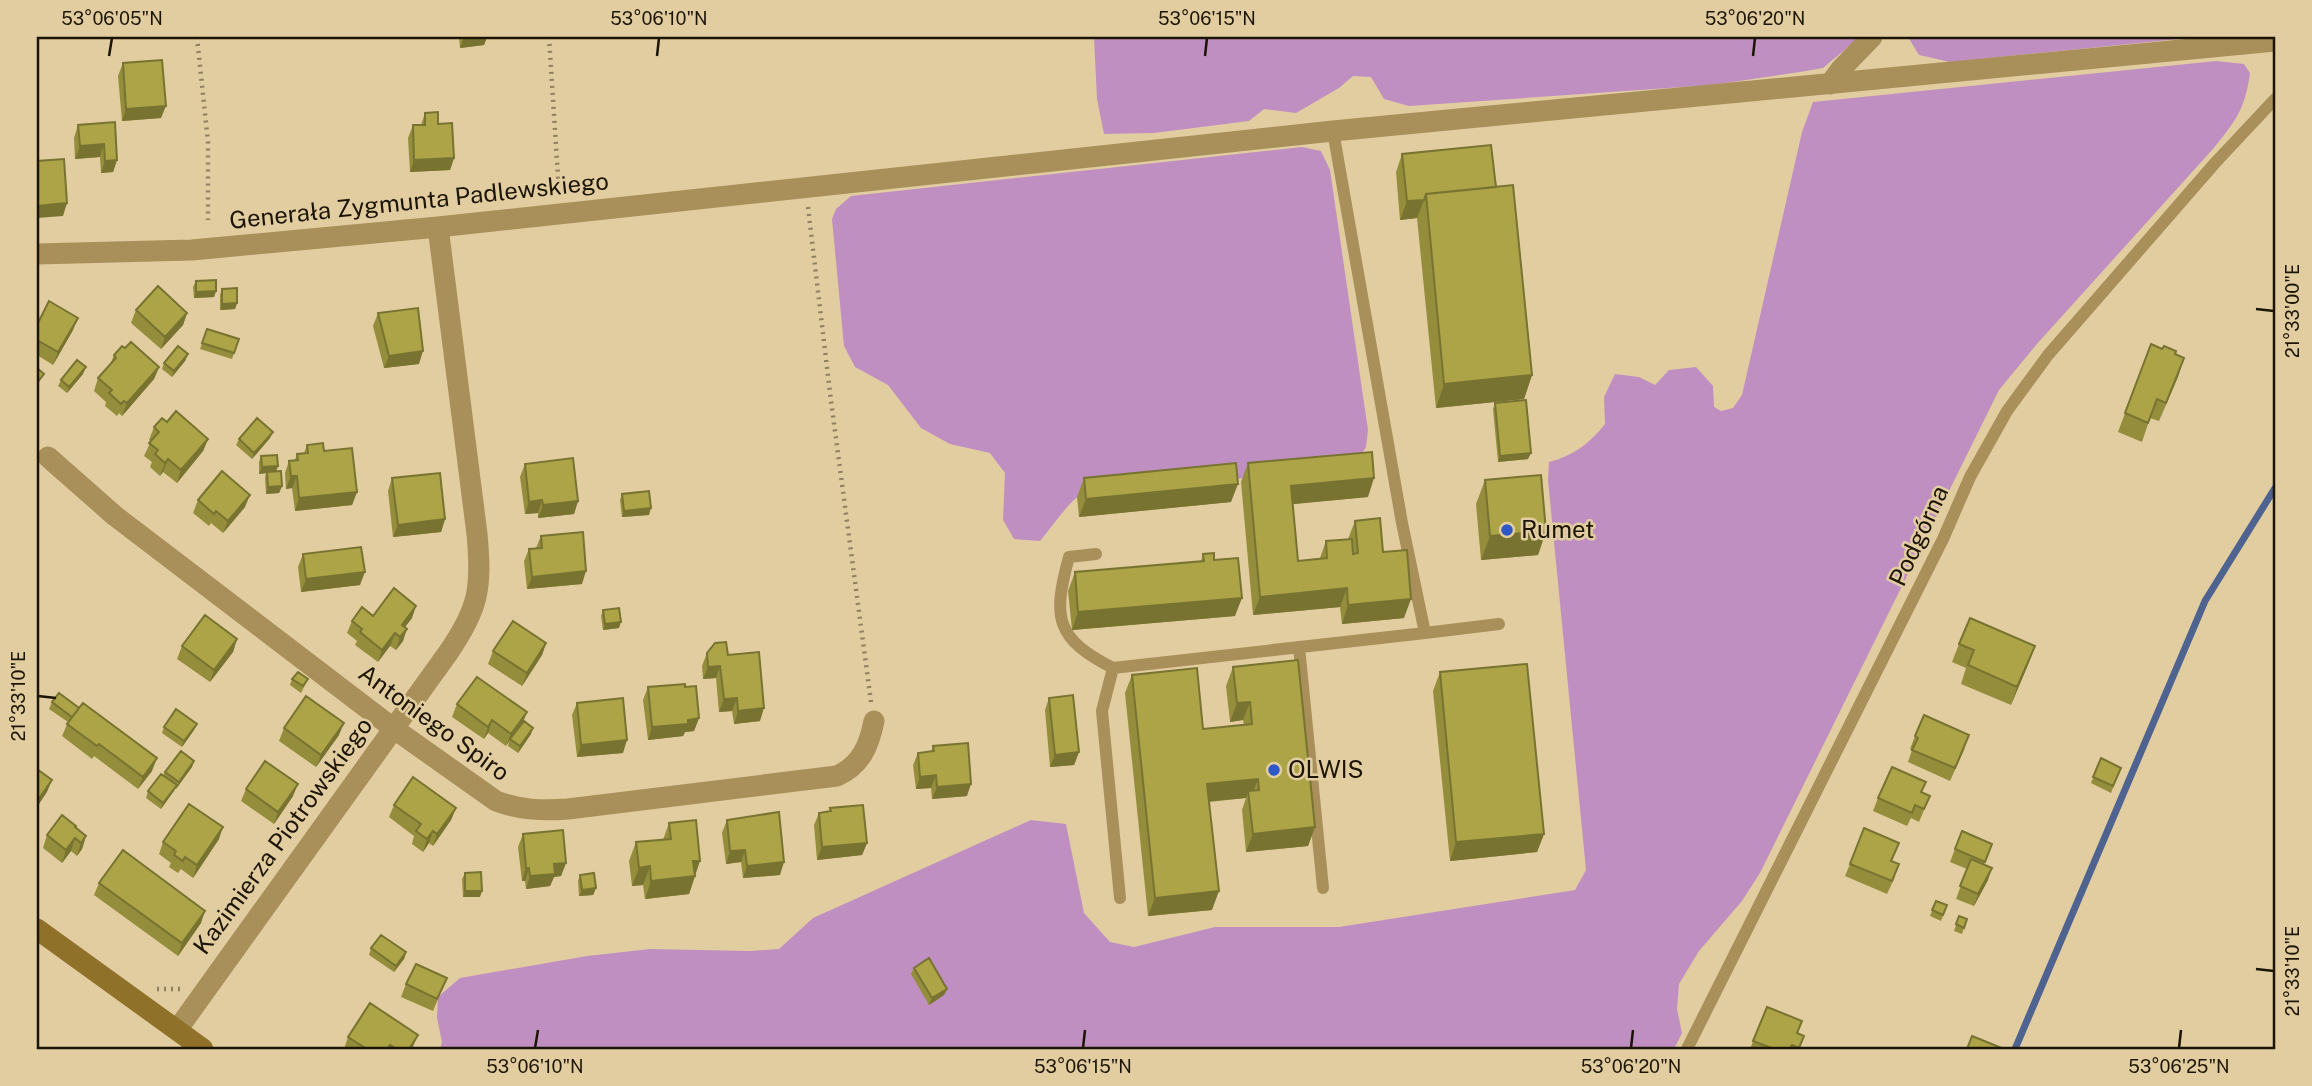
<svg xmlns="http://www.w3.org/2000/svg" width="2312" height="1086" font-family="'Public Sans',sans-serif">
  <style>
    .green { fill: #c08fc2 }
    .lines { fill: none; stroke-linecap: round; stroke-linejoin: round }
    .stream { stroke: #4e6390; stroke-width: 7 }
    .path { stroke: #8f805f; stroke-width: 4.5; stroke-dasharray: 2 5; stroke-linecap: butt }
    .lane { stroke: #a98f59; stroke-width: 12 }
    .street { stroke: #a98f59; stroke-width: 21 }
    .secondary { stroke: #90712a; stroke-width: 21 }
    .wall { fill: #948d3c }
    .shaded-wall { fill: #787331 }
    .building { fill: #aca446; stroke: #787331; stroke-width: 2 }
    .ticks { fill: none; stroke: #1c1505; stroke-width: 2.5 }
    .poi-dot { fill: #2e58c7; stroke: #e2cda1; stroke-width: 2.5 }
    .labels { text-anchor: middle; stroke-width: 5; stroke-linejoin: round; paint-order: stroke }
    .street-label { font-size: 24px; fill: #1c1505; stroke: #e2cda1 }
    .poi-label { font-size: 24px; fill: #1c1505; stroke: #e2cda1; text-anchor: start }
    .neatline { fill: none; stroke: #1c1505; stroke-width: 2.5 }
    .ticks-label { font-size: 18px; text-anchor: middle; fill: #1c1505 }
  </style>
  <rect width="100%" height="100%" fill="#e2cda1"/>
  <path class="green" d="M1094 37H1860L1823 68 1800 72 1712 85 1409 106 1384 99 1371 77 1353 76 1339 88 1296 113 1264 109 1249 121 1154 133 1104 134 1097 99Z
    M1908 37H2199L1950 62 1919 55Z
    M2216 61 2244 64 2250 73C2245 110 2235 122 2212 150L2036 345 1999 390 1760 873 1742 901 1699 951 1679 984 1677 1009 1682 1033 1674 1049H440L442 1042 437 1018 438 997 460 978 587 956 650 949 750 951 779 949 813 918 1031 820 1066 824 1084 913 1110 942 1134 947 1215 927H1339L1575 890 1586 870 1548 480 1549 462C1573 456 1589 444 1605 424L1604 397 1615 374 1639 377 1655 385 1669 370 1696 367 1713 386 1714 407 1721 411 1733 408 1742 395 1802 132 1813 102Z
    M1302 147 1321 151 1330 170 1368 430 1366 447 1353 468 1083 493C1069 501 1052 527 1040 541L1014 539 1003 520 1005 473 990 453 950 444 921 428 888 385 855 367 844 346 832 219 836 209 851 196Z"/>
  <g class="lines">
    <path class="stream" d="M2015 1049 2205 601 2275 488"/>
    <path class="path" d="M197 37 208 142V220
      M549 37 559 192
      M808 207 831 401 871 702
      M157 989H180"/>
    <path class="lane" d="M1333 131 1402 523 1425 633 1499 624
      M1096 554 1069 557C1052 618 1056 639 1113 668
      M1299 647 1323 888
      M1120 898 1102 711 1113 668 1425 633
      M1687 1049 1943 539 1970 477 2007 411 2048 355 2215 163 2275 99"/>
    <path class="street" d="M1830 84 1841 69 1872 37
      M37 254 192 250 438 227 1333 131 2275 41
      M48 457 115 516 393 728 496 801C520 810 542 811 568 809L837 776C861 765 869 746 874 721
      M177 1030 448 653C479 608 482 588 477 534L438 227"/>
    <path class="secondary" d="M37 929 203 1049"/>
  </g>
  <path class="wall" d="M459 37H487L484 45 460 48Z
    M123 63 161 118 122 121 118 76Z
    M425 113 438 124 454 158 450 170 410 172 408 138 413 125H421Z
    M115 122 117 160 113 172 101 173 100 157 75 159 74 138 78 125Z
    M1402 154 1496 187 1532 375 1524 399 1436 408 1417 218 1400 220 1396 172Z
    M196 281 216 291 214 297 194 298 193 287Z
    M222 289 237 303 235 309 220 310V295Z
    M136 310 187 313 183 325 161 349 131 323Z
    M378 313 419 364 384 368 373 326Z
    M37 325 73 330 53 365 37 355Z
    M207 329 239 339 232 359 200 349Z
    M2151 344 2184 358 2159 421 2150 418 2142 442 2118 432Z
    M125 348 159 367 154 379 122 416 119 413 117 416 105 406 106 402 94 391 98 378 110 365 114 355Z
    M188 354 185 361 172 377 162 369 164 363Z
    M83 374 67 393 58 386 61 380Z
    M1495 403 1528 459 1498 462 1493 409Z
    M167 422 208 439 203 451 177 483 163 472 160 476 150 467 152 462 144 456 151 441 149 440 154 427Z
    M270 438 252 459 236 445 239 439Z
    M307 445 324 451 357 492 352 505 295 511 292 488 286 489 285 473 289 461 295 460 297 454 304 453Z
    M261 456 276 471 282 486 279 493 266 494 265 478 266 473 259 474V462Z
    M1248 463 1368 497 1292 504 1298 561 1320 558 1326 541 1348 539 1355 521 1383 552 1404 618 1342 624 1340 607 1253 615 1241 482Z
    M525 464 578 501 574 514 538 518V513L525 514 520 477Z
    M392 478 445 519 441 532 393 537 388 491Z
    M1084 478 1231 502 1079 517 1077 497Z
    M1485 480 1546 531 1538 555 1481 560 1476 504Z
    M622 494 649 515 622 517 620 500Z
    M198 500 245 507 223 533 211 523 209 526 193 513Z
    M541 536 582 584 527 589 524 561 529 549 536 548Z
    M303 554 360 585 301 592 298 567Z
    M1203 554 1214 560 1235 616 1072 630 1068 591 1075 572 1201 561Z
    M603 610 619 628 603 630 601 616Z
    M373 616 412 618 405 627 403 641 396 650 390 646 378 662 355 645 357 641 347 633 352 621Z
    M237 639 233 652 210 682 177 659 182 646Z
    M546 643 542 655 522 686 488 664 493 651Z
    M1959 644 2035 646 2011 705 1961 684 1966 668 1952 662Z
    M707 653 728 655 760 721 734 724 732 711 719 712 716 678 703 679 702 666Z
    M1233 667 1315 827 1308 846 1246 852 1242 810 1246 798 1209 802 1212 910 1148 916 1125 693 1132 675 1203 729 1244 725 1243 720 1230 722 1226 686Z
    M1440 672 1544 834 1537 852 1450 861 1433 691Z
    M292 679H308L301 693 290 685Z
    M648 687H685L699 718 694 731 685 732 683 736 648 740 643 700Z
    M1049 698 1079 752 1074 765 1050 767 1045 710Z
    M52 702 152 771 138 789 94 756 92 759 62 736 68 722 49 709Z
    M577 703 623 753 577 757 572 715Z
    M457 704 523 722 531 734 518 753 508 746 509 742 506 746 488 733 484 739 452 717Z
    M164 727 194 730 182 747 162 733Z
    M284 728 339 735 316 767 279 741Z
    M1915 736 1965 748 1950 781 1908 762 1912 750 1910 749Z
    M933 746 967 796 932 799 931 788 916 789 913 765 918 753 931 752Z
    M2101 758 2121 768 2111 793 2091 783Z
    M194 761 192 767 176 789 175 788 161 809 146 798 148 791 163 775 165 772Z
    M246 789 293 796 274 824 241 801Z
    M1922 793 1930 796 1919 822 1911 818 1907 826 1873 811 1878 798Z
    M394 805 456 808 451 820 433 846 429 843 423 852 412 844 414 836 389 817Z
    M830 808 867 843 862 855 817 860 814 825 819 813 829 812Z
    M727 820 780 875 743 878 741 862 726 864 722 833Z
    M669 823 695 876 689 894 645 899 643 885 632 886 629 861 636 842 663 840Z
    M75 828 86 836 82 849 77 856 71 851 62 863 43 848 47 835Z
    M523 834 566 863 561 876 554 877 550 886 526 889 525 881H522L518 847Z
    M219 839 193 878 181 869 178 873 169 867 171 863 159 854 163 842Z
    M1992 844 1984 865 1988 880 1974 906 1956 899 1967 869 1950 862 1955 849Z
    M1892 861 1895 877 1887 894 1845 876 1850 864Z
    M465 873 480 897H463L462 879Z
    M580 875 596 888 593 895 579 896 578 881Z
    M99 883 201 923 178 956 94 895Z
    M1936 901 1947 905 1941 921 1930 916Z
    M1959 916 1967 919 1962 934 1954 931Z
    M371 948 406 952 404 959 394 972 369 955Z
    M914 968 947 989 944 995 929 1005 911 974Z
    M447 978 433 1011 401 997 406 984Z
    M1767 1007 1797 1034 1804 1036 1799 1049H1750Z
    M348 1037 414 1047 412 1049H344Z"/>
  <path class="shaded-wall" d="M464 37H487L484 45 460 48Z
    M166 106 161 118 122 121 126 109Z
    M104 144 100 157 75 159 80 146Z
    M454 158 450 170 410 172 414 160Z
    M117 160 113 172 101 173 105 161Z
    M1424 200 1417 218 1400 220 1407 201Z
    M67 203 63 216 37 218V206Z
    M216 291 214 297 194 298 196 292Z
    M237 303 235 309 220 310 222 304Z
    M187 313 183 325 161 349 165 337Z
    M78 318 73 330 53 365 58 352Z
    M423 351 419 364 384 368 389 356Z
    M188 354 185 361 172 377 174 371Z
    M2184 358 2178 377 2159 421 2166 403Z
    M86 367 83 374 67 393 69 387Z
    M159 367 154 379 122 416 127 403Z
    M1532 375 1524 399 1436 408 1444 384Z
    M273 432 270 438 252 459 254 453Z
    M208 439 203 451 177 483 181 470Z
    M1531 453 1528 459 1498 462 1500 456Z
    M168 459 163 472 160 476 165 463Z
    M278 466 276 472 259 474 262 467Z
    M291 476H297L292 488 286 489Z
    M1374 478 1368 497 1284 505 1291 486Z
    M1238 484 1231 502 1079 517 1086 499Z
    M282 486 279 493 266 494 268 487Z
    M357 492 352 505 295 511 299 498Z
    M250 495 245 507 223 533 228 521Z
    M542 500 538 513 525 514 529 502Z
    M578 501 574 514 538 518 543 505Z
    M651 508 649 515 622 517 624 511Z
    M445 519 441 532 393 537 398 525Z
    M1546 531 1538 555 1481 560 1490 536Z
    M586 571 582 584 527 589 532 577Z
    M365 572 360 585 301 592 306 579Z
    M1347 588 1340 607 1253 615 1260 597Z
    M1242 598 1235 616 1072 630 1078 612Z
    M1411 599 1404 618 1342 624 1348 605Z
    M416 606 412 618 397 637 402 625Z
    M621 622 619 628 603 630 605 624Z
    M407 629 403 641 396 650 400 637Z
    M395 633 390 646 378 662 382 650Z
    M237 639 233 652 210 682 214 670Z
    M546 643 542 655 522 686 527 673Z
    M2035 646 2028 665 2011 705 2017 687Z
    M720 666 716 678 703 679 708 667Z
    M737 698 732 711 719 712 724 699Z
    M1250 702 1243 720 1230 722 1237 703Z
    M764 708 760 721 734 724 738 711Z
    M527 712 522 725 510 739 506 746 511 734Z
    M699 718 694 731 685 732 683 736 648 740 652 727 688 720Z
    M492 720 488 733 484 739 488 727Z
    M344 723 339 735 316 767 321 755Z
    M197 724 194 730 182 747 184 741Z
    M533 728 531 734 518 753 520 746Z
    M627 740 623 753 577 757 581 745Z
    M1079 752 1074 765 1050 767 1055 755Z
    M157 758 152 771 138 789 143 777Z
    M194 761 192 767 176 789 179 782Z
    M936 775 931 788 916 789 920 777Z
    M1258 779 1251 797 1248 791 1246 798 1201 802 1207 784Z
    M52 780 47 792 37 807V801Z
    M298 784 293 796 274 824 278 812Z
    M971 784 967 796 932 799 937 787Z
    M177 785 174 791 161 809 163 803Z
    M456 808 451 820 433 846 437 834Z
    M223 827 219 839 193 878 197 865Z
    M1315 827 1308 846 1246 852 1253 834Z
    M433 831 429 843 423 852 427 839Z
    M1544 834 1537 852 1450 861 1456 842Z
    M86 836 82 849 77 856 81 843Z
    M75 838 71 851 62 863 66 850Z
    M867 843 862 855 817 860 822 847Z
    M745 850 741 862 726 864 730 851Z
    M693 861H700L689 894 645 899 651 881Z
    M784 862 780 875 743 878 747 866Z
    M566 863 561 876 554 877 550 886 526 889 530 876 554 864Z
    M650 866 643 885 632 886 639 868Z
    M526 868H529L525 881H522Z
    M1992 868 1988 880 1974 906 1978 894Z
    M596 888 593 895 579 896 582 890Z
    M465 891H482L480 897H463Z
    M1219 891 1212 910 1148 916 1155 898Z
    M205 911 201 923 178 956 182 943Z
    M406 952 404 959 394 972 396 966Z
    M947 989 944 995 929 1005 932 998Z
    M418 1035 412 1049H409Z"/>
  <path class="building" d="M162 60 166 106 126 109 123 63Z
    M438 112V124L452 123 454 158 414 160 413 125H425V113Z
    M115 122 117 160 105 161 104 144 80 146 78 125Z
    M1491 145 1496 187 1426 194 1424 200 1407 201 1402 154Z
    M64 159 67 203 37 206V161Z
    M1513 185 1532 375 1444 384 1426 194Z
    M216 280V291L196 292V281Z
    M158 286 187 313 165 337 136 310Z
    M237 288V303L222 304V289Z
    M49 301 78 318 58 352 37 340V325Z
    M418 308 423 351 389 356 378 313Z
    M207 329 239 339 234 353 202 343Z
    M131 342 159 367 127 403 124 401 121 404 109 393 112 390 98 378 116 358 114 355 122 346 125 348Z
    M2151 344 2162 349 2164 346 2176 351 2175 354 2184 358 2166 403 2157 399 2148 423 2125 413Z
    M178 346 188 354 174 371 164 363Z
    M77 360 86 367 69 387 61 380Z
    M37 368 44 374 37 383Z
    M1526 400 1531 453 1500 456 1495 403Z
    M176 411 208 439 181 470 168 459 165 463 155 454 158 450 149 443 159 432 154 427 162 418 167 422Z
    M257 418 273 432 254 453 239 439Z
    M323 443 324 451 352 448 357 492 299 498 297 476H291L289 461 298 460 297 454 308 453 307 445Z
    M1372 452 1374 478 1291 486 1298 561 1327 558 1326 541 1352 539 1353 554 1358 553 1355 521 1380 518 1383 552 1407 550 1411 599 1348 605 1347 588 1260 597 1248 463Z
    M277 455 278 466 262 467 261 456Z
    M573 458 578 501 543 505 542 500 529 502 525 464Z
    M1236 463 1238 484 1086 499 1084 478Z
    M222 471 250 495 228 521 216 511 214 514 198 500Z
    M281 471 282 486 268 487 267 472Z
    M440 473 445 519 398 525 392 478Z
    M1541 475 1546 531 1490 536 1485 480Z
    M649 491 651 508 624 511 622 494Z
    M583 532 586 571 532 577 529 549 542 548 541 536Z
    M361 547 365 572 306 579 303 554Z
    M1214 553V560L1238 558 1242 598 1078 612 1075 572 1204 561 1203 554Z
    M394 588 416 606 402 625 407 629 400 637 395 633 382 650 360 632 362 629 352 621 362 607 373 616Z
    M619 608 621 622 605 624 603 610Z
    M205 615 237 639 214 670 182 646Z
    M1970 618 2035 646 2017 687 1968 665 1974 650 1959 644Z
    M513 621 546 643 527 673 493 651Z
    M726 642 728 655 759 652 764 708 738 711 737 698 724 699 720 666 708 667 707 653 715 643Z
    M1298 660 1315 827 1253 834 1248 791 1259 790 1258 779 1207 784 1219 891 1155 898 1132 675 1197 668 1203 729 1252 724 1250 702 1237 703 1233 667Z
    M1527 664 1544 834 1456 842 1440 672Z
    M298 672 308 679 303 686 292 679Z
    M477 677 527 712 511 734 492 720 488 727 457 704Z
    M685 684V687L696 686 699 718 688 720V724L652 727 648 687Z
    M59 693 79 708 72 717 52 702Z
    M1073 695 1079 752 1055 755 1049 698Z
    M306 696 344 723 321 755 284 728Z
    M623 698 627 740 581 745 577 703Z
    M83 703 157 758 143 777 99 744 97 746 67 724Z
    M176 709 197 724 184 741 164 727Z
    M1924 715 1969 735 1955 768 1912 750 1918 738 1915 736Z
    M524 721 533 728 520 746 510 739Z
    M968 743 971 784 937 787 936 775 920 777 918 753 934 751 933 746Z
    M181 751 194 761 179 782 165 772Z
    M2101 758 2121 768 2113 786 2093 777Z
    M265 761 298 784 278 812 246 789Z
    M1892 767 1926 782 1921 792 1930 796 1924 809 1915 805 1912 813 1878 798Z
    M37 769 52 780 37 801Z
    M161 774 177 785 163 803 148 791Z
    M413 777 456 808 437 834 433 831 427 839 416 831 421 824 394 805Z
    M189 804 223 827 197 865 185 857 183 861 174 855 176 851 163 842Z
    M863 805 867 843 822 847 819 813 831 811 830 808Z
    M779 812 784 862 747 866 745 850 730 851 727 820Z
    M62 815 76 826 75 827 86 836 81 843 75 838 66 850 47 835Z
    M696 820 700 861H693L695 876 651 881 650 866 639 868 636 842 671 839 669 823Z
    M1864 828 1899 843 1891 861 1899 864 1892 881 1850 864Z
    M563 830 566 863 554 864 555 874 530 876 529 868H526L523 834Z
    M1962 831 1992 844 1985 862 1955 849Z
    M123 850 205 911 182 943 99 883Z
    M1971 859 1992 868 1978 894 1960 886Z
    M481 872 482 891H465V873Z
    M594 873 596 888 582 890 580 875Z
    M1936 901 1947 905 1943 915 1932 910Z
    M1959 916 1967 919 1964 928 1956 924Z
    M381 935 406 952 396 966 371 948Z
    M929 958 947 989 932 998 914 968Z
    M416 964 447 978 437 999 406 984Z
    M370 1003 418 1035 409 1049H397L390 1045 387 1049H367L348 1037Z
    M1767 1007 1802 1021 1797 1033 1804 1036 1799 1048 1792 1045 1790 1049H1774L1753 1041Z
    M1972 1036 2004 1049H1967Z"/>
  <path class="ticks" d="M109 56 112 38M657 56 659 38M1205 56 1207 38M1753 56 1755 38M2256 309 2274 311M38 696 56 698M2256 969 2274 971M535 1048 538 1030M1083 1048 1085 1030M1631 1048 1633 1030M2179 1048 2181 1030"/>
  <g class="poi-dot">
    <circle cx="1507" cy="530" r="7"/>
    <circle cx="1274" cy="770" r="7"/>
  </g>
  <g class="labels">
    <g class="street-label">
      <text transform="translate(419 201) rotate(-6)" y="8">Generała Zygmunta Padlewskiego</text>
      <text transform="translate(1919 536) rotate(-65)" y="8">Podgórna</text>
      <text transform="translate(434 723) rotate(36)" y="8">Antoniego Spiro</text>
      <text transform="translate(283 836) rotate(-54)" y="8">Kazimierza Piotrowskiego</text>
    </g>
    <g class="poi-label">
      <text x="1521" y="538">Rumet</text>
      <text x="1288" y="778">OLWIS</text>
    </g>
  </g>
  <rect width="2312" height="1086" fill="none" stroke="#e2cda1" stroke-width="77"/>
  <rect x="38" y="38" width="2236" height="1010" class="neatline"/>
  <g class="ticks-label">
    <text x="112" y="25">53°06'05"N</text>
    <text x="659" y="25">53°06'10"N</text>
    <text x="1207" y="25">53°06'15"N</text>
    <text x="1755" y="25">53°06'20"N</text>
    <text transform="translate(2293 311) rotate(-90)" y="6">21°33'00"E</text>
    <text transform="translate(19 696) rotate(-90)" y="6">21°33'10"E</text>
    <text transform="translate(2293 971) rotate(-90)" y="6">21°33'10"E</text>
    <text x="535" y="1073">53°06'10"N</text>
    <text x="1083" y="1073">53°06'15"N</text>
    <text x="1631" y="1073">53°06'20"N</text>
    <text x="2179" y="1073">53°06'25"N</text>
  </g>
</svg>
